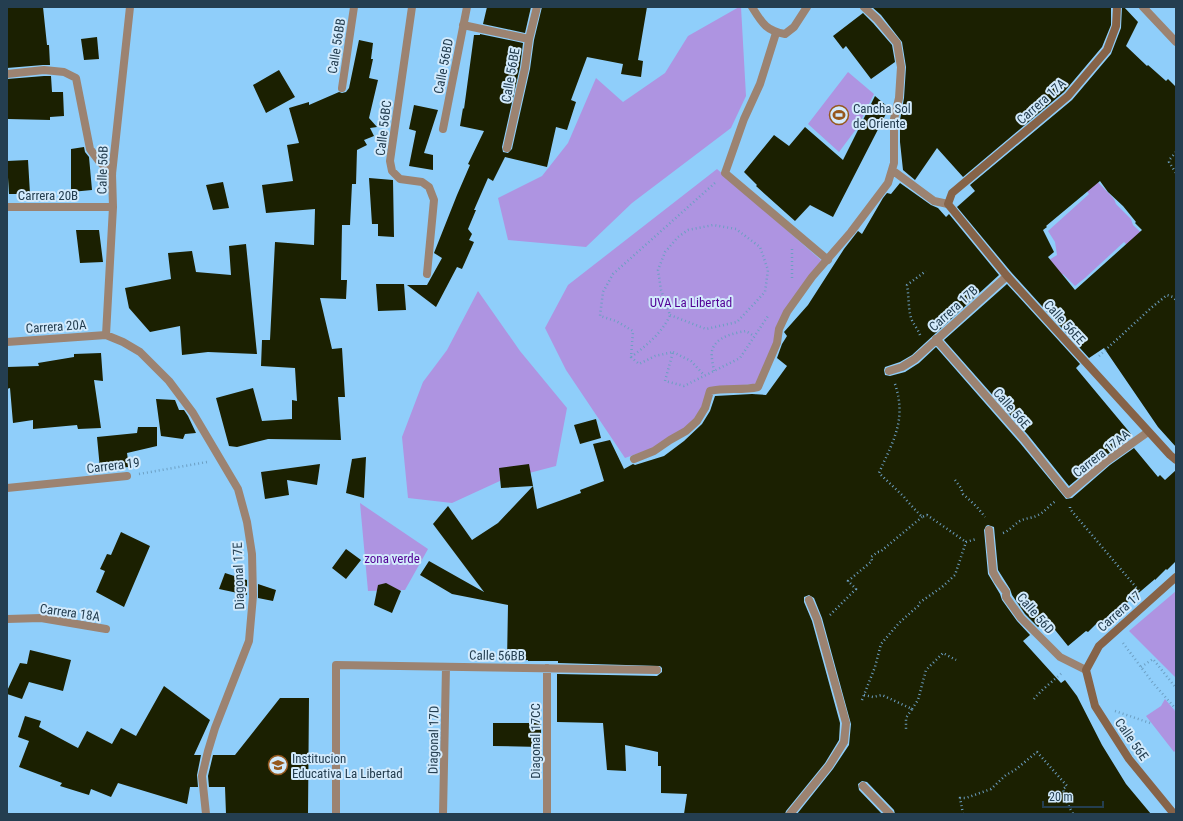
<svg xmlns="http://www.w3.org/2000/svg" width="1183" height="821" font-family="'Roboto Condensed',sans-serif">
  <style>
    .green { fill: #ae94e1 }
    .building { fill: #1b2001; fill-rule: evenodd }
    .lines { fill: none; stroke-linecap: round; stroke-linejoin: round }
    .path { stroke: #6c9fc3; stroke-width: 2.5; stroke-dasharray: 1 3; stroke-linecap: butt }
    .lane { stroke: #9c8371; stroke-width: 8 }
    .street { stroke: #9c8371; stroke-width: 8 }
    .secondary { stroke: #866348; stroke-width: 8 }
    .labels { text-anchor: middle; stroke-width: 4; stroke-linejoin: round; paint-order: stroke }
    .street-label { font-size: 13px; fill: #243e50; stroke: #d2eafc }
    .poi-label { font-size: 13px; fill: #243e50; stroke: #d2eafc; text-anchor: start }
    .park-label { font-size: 13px; fill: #530296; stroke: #d2eafc }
  </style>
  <rect width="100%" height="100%" fill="#8fcefa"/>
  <path class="green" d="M739 7H741L746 96 731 128 632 203 586 247 508 240 498 198 542 176 568 143 596 78 623 102 665 73 688 36Z
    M848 72 874 94 857 128 839 152 808 124Z
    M717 169 822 261 783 314 774 344 756 384 717 387 701 411 687 427 653 448 625 458 566 370 545 328 568 285Z
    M1096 180 1114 199 1116 204 1131 219 1133 225 1150 241 1130 248 1124 242 1085 278 1075 286 1063 274 1053 281 1046 262 1057 255 1055 242 1048 231 1089 194 1081 183Z
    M478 291 520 351 567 408 556 466 502 480 452 503 408 498 402 437 423 382 447 350Z
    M360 503 428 549 405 590 368 591Z
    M1176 591V678L1129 631Z
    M1165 699 1176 712V750L1174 752 1146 716 1161 706Z"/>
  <path class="building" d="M7 7H43L47 45H49L50 65H43L7 68Z
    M487 7H531L525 33 483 24Z
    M542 7H647L638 60 643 61 641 77 621 74 623 64 587 57 571 100 576 102 567 130 556 127 547 167 505 157 493 181 488 178 474 210H476L468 229 472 234 469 240 474 242 462 269 457 267 436 307 407 285H427L442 258 434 253 457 195 470 165 468 164 484 131 460 126 463 108 464 109 474 35H480V34L523 43 520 67 502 147 503 152 508 153 512 149 530 69 534 40Z
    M872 7H1111V25L1102 47 1064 92 963 177 937 148 915 180 903 170 900 142V120L904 98 906 67 902 42 881 15Z
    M1122 7H1124L1138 22 1126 46 1147 66 1148 65 1166 81 1168 79 1176 87V447L1158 427 1104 348 1089 358 1011 272 957 207 975 191 970 185 1072 100 1111 54 1121 28ZM1100 181 1108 192 1123 206 1136 222 1135 223 1142 230 1075 290 1048 257 1054 252 1043 230 1047 227 1046 226Z
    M863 13 873 23 892 45 895 62 871 79 846 46 843 49 833 36Z
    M97 37 99 59 84 60 81 39Z
    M359 40 373 43 371 59H373L369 78 378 80 369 118 377 127 370 128 374 136 364 140 367 145 357 150 356 184H352L350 225H342L341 280H347L346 299 320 298 332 349 342 348 345 397H338L341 440 268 439 237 447 229 446 216 398 253 388 262 421 292 419V400L297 401 295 368 261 366 262 340H270L275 242 314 245 315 209 266 213 262 185 293 181 287 145 299 143 289 108 309 102V105L339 92 342 93 346 92 349 88Z
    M279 70 295 97 266 113 253 85Z
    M44 76H51L52 92H63L64 116 50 117V120L8 119 7 79Z
    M875 96 889 108 833 217 810 205 795 221 756 186 757 185 744 172 774 135 789 146 805 127 843 160Z
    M414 105 438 110 424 153 433 155V170L409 166 416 131 409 129Z
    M84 147 85 152 89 157 92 190 71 192V149Z
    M28 160 30 194H9L7 161Z
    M369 178 393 180 394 237 378 236V224H372Z
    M223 182 229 208 213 210 206 185Z
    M900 183 931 205 938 208 946 217 949 214 999 275 912 355 900 362 885 367 884 370 885 375 890 376 905 372 919 363 936 347 1020 443 1066 499 1072 498 1110 465 1134 448 1158 477 1160 475 1165 480 1176 470V561L1167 570 1166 569 1155 580V579L1100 626 1097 623 1088 632 1086 631 1068 646 1047 620 1038 627 1025 614 1012 595 1010 589 998 570 994 527 988 525 986 526 984 530 988 574 1000 594 1002 600 1017 621 1030 635 1023 641 1061 683 1065 680 1077 696 1102 745 1126 784 1151 814H895L894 810 867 782 862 781 858 784 859 790 882 814H797L833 769 849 745 851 724 822 618 814 598 809 595 804 597V602L812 621 840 723 839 740 825 763 786 811 785 814H684L687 794 661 793V766H658V752L625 745 626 771 607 770 603 723 557 722V674L657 676 662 672V668L660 666 558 663V661H528V660L507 661 508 605 452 594 420 575 429 561 484 592 433 524 448 506 472 540 498 523 533 486 537 509 581 493 580 490 604 481 593 444 610 440 624 469 633 464 635 465 664 456 684 441 702 424 710 411 715 396 752 394 766 395 787 366 777 358 782 344 787 336 784 332 808 305 844 249 858 231 862 234 883 198 887 193 891 194Z
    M76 230H99L103 262 80 263Z
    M246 244 257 354 208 352 182 355 180 326 150 332 129 308 125 288 171 279 168 253 192 251 196 272 231 275 229 246Z
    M376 284H404L406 310 378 311Z
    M1007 284 1080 364 1076 368 1131 434 1126 438 1127 440 1104 457 1069 486 1028 435 944 340Z
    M101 353 103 381 94 380 101 428 78 429 77 425 33 429V420L13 423 10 388 7 389V367L39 366 38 363 74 357V354Z
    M156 399 175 400 179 410H184L188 416 196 433 185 434 183 439 161 436Z
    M596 419 601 438 580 444 574 425Z
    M138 427H157V446L127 453 129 467 100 469 97 437 137 433Z
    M366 457 364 498 346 493 352 459Z
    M320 464 317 485 287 480 289 495 265 499 261 472Z
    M529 464 533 486 501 488 499 468Z
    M121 532 150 546 124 607 96 592 105 571 100 569 107 554 111 555Z
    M346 549 361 560 346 579 332 568Z
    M225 573 247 580V595L219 589Z
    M386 583 401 591 392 613 374 605 378 585Z
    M258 584 276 590 273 601 258 598Z
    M30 650 71 660 63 691 29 682 22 699 7 694V691L20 663 27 664Z
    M164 686 210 720 194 755H201L197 775 198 787H190L187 804 118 783 111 797 91 789 89 795 60 786 62 783 19 767 29 741 18 737 25 716 41 721 39 727 78 748 87 731 112 744 121 728 136 736Z
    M280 698H309L308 814H226L225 787H209L208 776 213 755H235Z
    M493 723H541V747L493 746Z"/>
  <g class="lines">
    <path class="path" d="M1176 152 1170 159 1169 162 1176 173
      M792 249V280
      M670 315 706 329 737 322 765 292 768 270 760 247 736 229 713 225 688 230 678 237 665 252 658 270 661 290 670 315C663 332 646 346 631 357L633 331 616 321 600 316 603 292 613 274 716 182
      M920 335C918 329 913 324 911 318 908 307 909 296 907 285L926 271
      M673 352 691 361 704 375
      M1099 356 1151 308 1167 295 1173 297 1176 300
      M631 357 639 364 655 356 673 352 665 381 684 386 740 358 768 316
      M714 371C713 365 711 357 712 351 715 337 734 333 746 331L754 336
      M895 384C907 420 893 441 879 473L904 497 908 502 922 517 927 515 966 542
      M139 474 207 462
      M955 480 961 488 963 494 977 507 985 517
      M1070 507V509L1140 592
      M1003 533C1011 530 1015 523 1022 520 1027 518 1033 518 1038 515 1045 512 1049 505 1056 501
      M830 615 856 589 848 581 872 561 871 557 878 552H880L922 517
      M1123 643 1153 683 1176 709
      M1141 667 1153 659 1176 688
      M864 695 873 697 882 695 912 709 906 718V729
      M1034 699C1038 693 1055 679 1062 673
      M862 700 875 667 881 644 899 623 918 606 919 603 942 587 955 575 966 542 976 539
      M912 709 918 700 926 670 943 653 956 660
      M1115 711 1150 723
      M963 814 960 798H966L991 789 1006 775 1015 770 1037 752 1067 786 1063 789 1065 799 1073 814"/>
    <path class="lane" d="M776 33 760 84 744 119 725 173 828 260"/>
    <path class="street" d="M412 7 390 161 392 171 400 179 422 182 429 187 434 200 427 274
      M752 7C762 23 766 31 785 34L794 27 807 7
      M1143 7 1176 42
      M463 25 529 39
      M7 74 44 70 64 72 76 78 90 149 99 161 112 174
      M342 88 354 7
      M443 129 467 7
      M507 148 525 68 529 39 537 7
      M892 170 934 201 948 204
      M7 207H113
      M106 335 113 207 112 174 130 7
      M936 339 1024 439 1068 494 1107 461 1148 432
      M7 342 106 335 123 342 140 352 169 381 193 413 238 489 247 522 252 554 253 596 249 641 215 728 208 751 202 776 206 814
      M889 371 902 367 915 359 1007 276
      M634 459 654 451 670 440 686 431 697 421 705 408 710 391C726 387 742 391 758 387L777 343 779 329 787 312 812 277 851 232 888 183 894 163V119L899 98 901 67 897 43 877 19 864 7
      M7 488 127 476
      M989 530 993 572 998 581 1006 592V597L1021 618 1060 657 1086 670
      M7 619 41 618 106 629
      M863 786 890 814
      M336 814V665L657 670
      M443 814 446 667
      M547 814V668
      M790 814 829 766 844 742 846 723 817 619 809 600"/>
    <path class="secondary" d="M1117 7 1116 26 1107 50 1068 96 952 193 948 204 1007 276 1170 455 1176 460
      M1174 814 1129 759 1095 706 1086 670 1099 646 1176 577"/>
  </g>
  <defs>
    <g id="stadium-ring" transform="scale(1)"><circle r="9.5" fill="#d2eafc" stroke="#96581d" stroke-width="1.5"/><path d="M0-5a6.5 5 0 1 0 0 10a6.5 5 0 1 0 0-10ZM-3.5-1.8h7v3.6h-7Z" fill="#96581d"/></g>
    <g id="school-ring" transform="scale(1)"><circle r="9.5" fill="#d2eafc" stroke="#96581d" stroke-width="1.5"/><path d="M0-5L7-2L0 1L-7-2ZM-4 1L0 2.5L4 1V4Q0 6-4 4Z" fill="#96581d"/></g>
  </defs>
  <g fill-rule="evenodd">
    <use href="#stadium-ring" x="839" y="115"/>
    <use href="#school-ring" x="278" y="765"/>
  </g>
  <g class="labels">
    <g class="street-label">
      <text transform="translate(336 46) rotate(-81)" y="5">Calle 56BB</text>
      <text transform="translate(443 66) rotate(-79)" y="5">Calle 56BD</text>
      <text transform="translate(510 75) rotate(-80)" y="5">Calle 56BE</text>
      <text transform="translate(1041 101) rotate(-42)" y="5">Carrera 17A</text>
      <text transform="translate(383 128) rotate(-83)" y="5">Calle 56BC</text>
      <text transform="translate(102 170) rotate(-88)" y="5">Calle 56B</text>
      <text x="48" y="200">Carrera 20B</text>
      <text transform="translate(953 308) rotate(-42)" y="5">Carrera 17B</text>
      <text transform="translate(1065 322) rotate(48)" y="5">Calle 56EE</text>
      <text transform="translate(56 326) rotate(-4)" y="5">Carrera 20A</text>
      <text transform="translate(1012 408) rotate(49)" y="5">Calle 56E</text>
      <text transform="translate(1101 453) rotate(-38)" y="5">Carrera 17AA</text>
      <text transform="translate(113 465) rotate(-7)" y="5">Carrera 19</text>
      <text transform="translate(238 576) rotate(-92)" y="5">Diagonal 17E</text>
      <text transform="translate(1119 611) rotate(-42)" y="5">Carrera 17</text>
      <text transform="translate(70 612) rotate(8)" y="5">Carrera 18A</text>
      <text transform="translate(1036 613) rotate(49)" y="5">Calle 56D</text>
      <text transform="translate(497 655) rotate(1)" y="5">Calle 56BB</text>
      <text transform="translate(1132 739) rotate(55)" y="5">Calle 56E</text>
      <text transform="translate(433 740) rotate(-89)" y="5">Diagonal 17D</text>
      <text transform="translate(535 741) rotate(-90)" y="5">Diagonal 17CC</text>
    </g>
    <g class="poi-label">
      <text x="853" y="113">Cancha Sol<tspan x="853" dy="15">de Oriente</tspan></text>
      <text x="292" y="763">Institucion<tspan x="292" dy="15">Educativa La Libertad</tspan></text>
    </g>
    <g class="park-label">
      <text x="691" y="307">UVA La Libertad</text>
      <text x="392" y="563">zona verde</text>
    </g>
  </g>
  <rect width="1183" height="821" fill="none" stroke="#243e50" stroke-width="16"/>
  <path d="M1043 801v6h60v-6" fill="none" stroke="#243e50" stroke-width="2"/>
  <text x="1049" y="801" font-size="12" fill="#243e50" stroke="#d2eafc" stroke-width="3" paint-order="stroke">20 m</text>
</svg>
